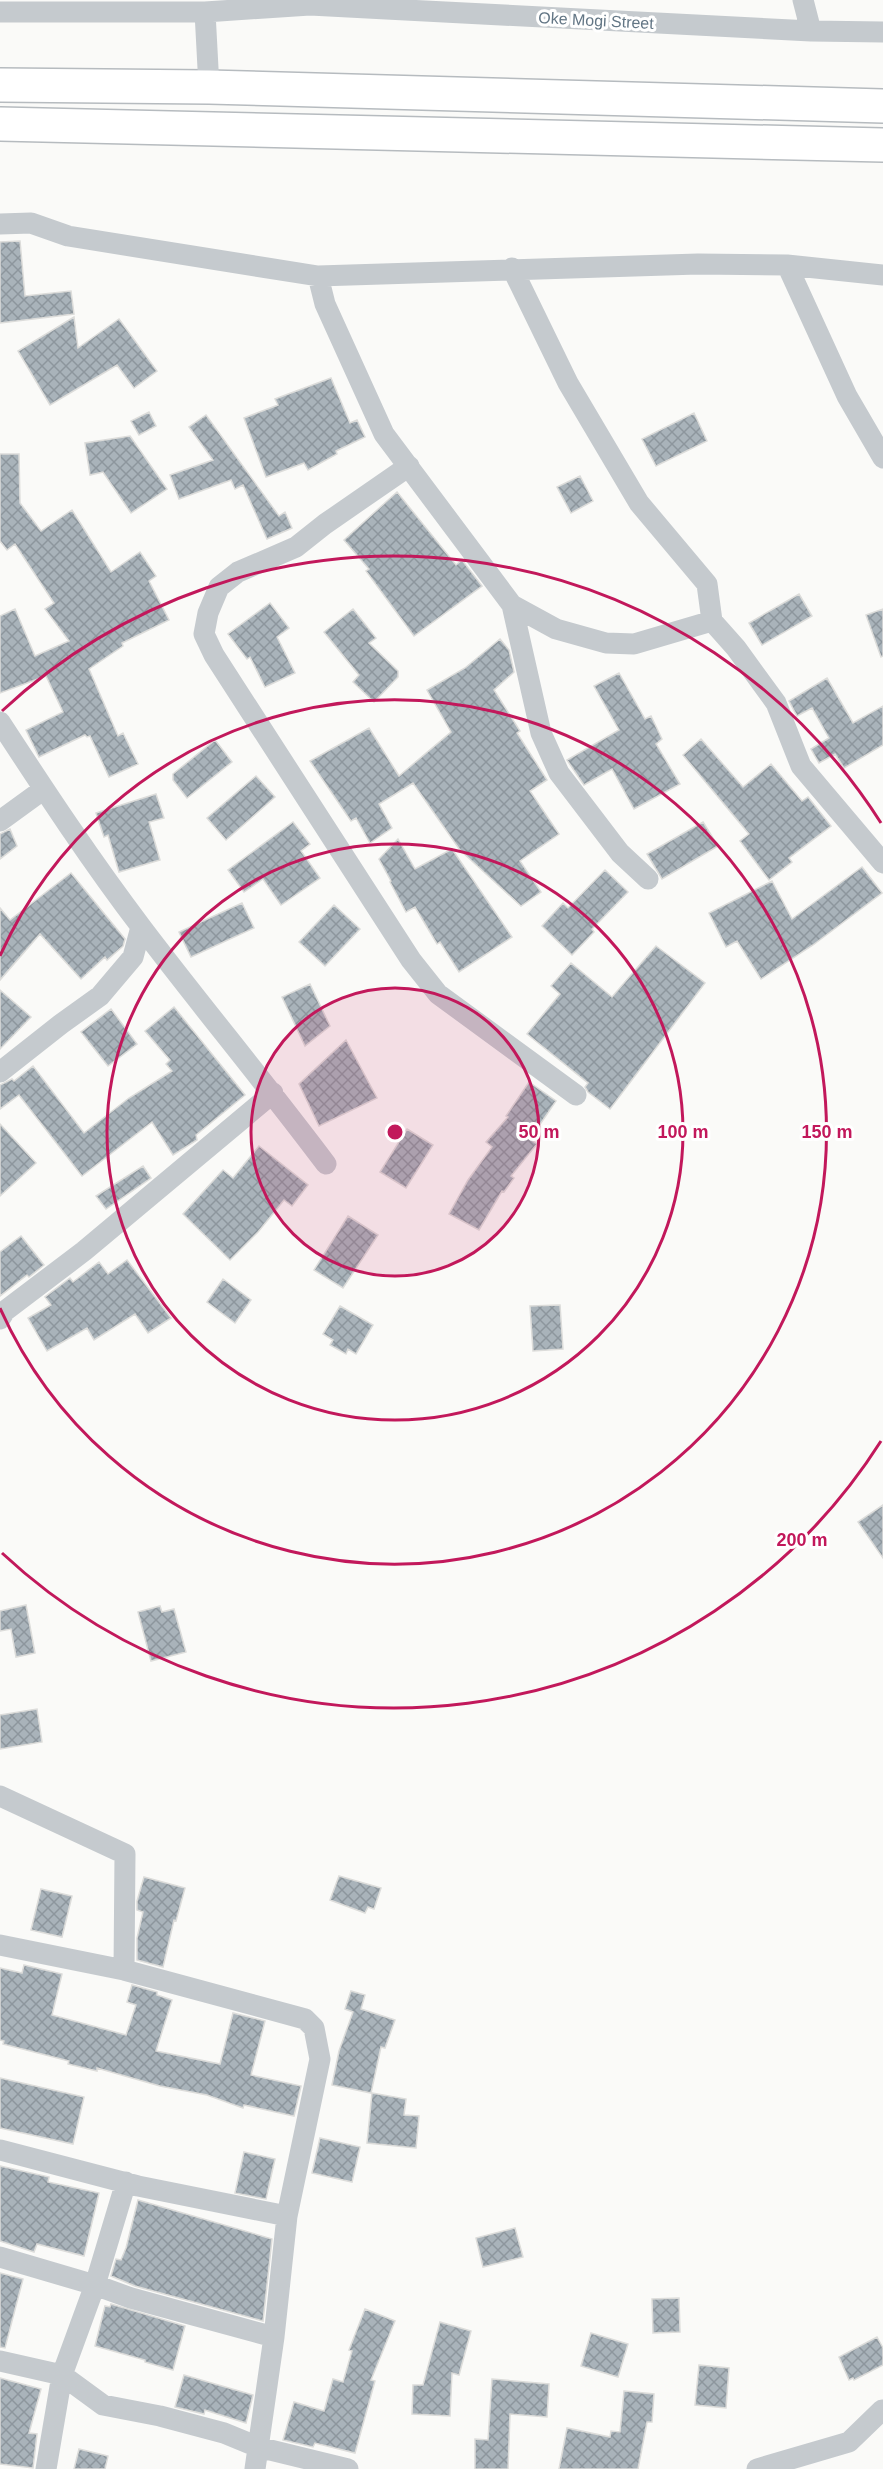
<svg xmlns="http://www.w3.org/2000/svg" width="883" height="2469" font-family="Helvetica,sans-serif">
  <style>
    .building { fill: url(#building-cross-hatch); stroke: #dcdcda; stroke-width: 1.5 }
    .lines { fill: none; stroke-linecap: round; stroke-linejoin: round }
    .motorway-casing { stroke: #b6bbbf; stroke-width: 36 }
    .minor { stroke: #c5cace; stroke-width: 21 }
    .motorway { stroke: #fff; stroke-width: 33 }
    .ring { fill: none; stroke: #c2185b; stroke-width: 3 }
    .labels { text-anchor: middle; stroke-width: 6; stroke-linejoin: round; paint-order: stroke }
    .street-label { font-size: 16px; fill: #637685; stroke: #fff }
    .centre { fill: #c2185b; stroke: #fff; stroke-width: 3 }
    .ring-label { font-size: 18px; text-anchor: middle; font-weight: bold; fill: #c2185b; stroke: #fff; stroke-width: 6; stroke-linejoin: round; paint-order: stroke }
  </style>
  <defs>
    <pattern id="building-cross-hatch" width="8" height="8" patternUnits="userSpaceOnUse" patternTransform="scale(1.5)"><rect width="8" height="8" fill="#a9b3ba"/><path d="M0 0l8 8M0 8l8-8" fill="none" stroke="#8d969d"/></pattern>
  </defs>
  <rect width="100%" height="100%" fill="#fafaf8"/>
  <path class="building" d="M20 241 25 296 71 291 74 314 0 323V242Z
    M74 317 78 348 119 319 157 371 134 388 117 365 50 405 18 351Z
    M331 378 350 423 357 420 365 437 336 451 337 454 308 470 304 463 266 477 244 418 278 405 275 399Z
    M149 412 156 426 139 435 131 421Z
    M694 413 707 441 656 466 642 439Z
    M206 415 279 516 285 512 292 528 267 539 243 485 235 489 231 480 179 499 170 475 213 460 189 427Z
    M130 436 167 489 131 513 103 472 90 475 85 443Z
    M0 454H19L20 503 41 531 72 510 111 572 140 552 156 576 149 581 169 620 122 643 123 646 89 669 118 736 123 733 138 764 109 777 90 736 87 737 85 735 39 757 26 730 63 712 46 676 0 693V616L15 609 35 656 69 641 45 609 54 603 15 544 7 550 0 541Z
    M580 476 593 501 571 513 557 487Z
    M397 492 456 565 462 560 482 586 414 636 366 571 369 569 344 540Z
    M799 594 812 616 762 645 749 623Z
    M270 603 289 628 277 637 295 673 265 687 250 657 247 659 228 634Z
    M353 609 376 638 369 643 398 671V677L374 702 353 682 359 675 324 632Z
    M883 609V656L881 657 866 615Z
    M500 639 509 650 514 672 494 690 520 731 517 733 547 780 530 791 559 834 520 861 541 892 521 906 460 850 413 783 379 804 392 828 370 843 356 818 351 821 310 761 369 728 399 776 451 732 427 690 465 668Z
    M619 673 645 719 651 716 662 739 656 744 680 784 634 809 612 769 584 785 567 760 619 730 594 686Z
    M827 678 853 723 883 706V745L844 768 835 754 819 763 811 749 829 738 812 708 797 716 789 701Z
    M701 739 743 787 771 764 802 801 808 797 831 826 789 858 792 862 769 880 740 841 749 834 683 755Z
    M215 740 232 762 187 798 173 780V774Z
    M256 776 275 797 226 840 207 818Z
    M156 794 164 818 149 822 160 860 119 872 108 835 104 837 96 813Z
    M293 822 310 844 301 851 320 878 281 905 263 879 244 892 228 870Z
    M703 822 718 846 662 879 647 854Z
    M10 829 17 846 0 859V834Z
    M398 839 415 869 452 849 512 937 459 972 440 942 437 944 415 907 406 912 390 882 391 881 379 859Z
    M862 867 882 893 813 945 761 979 737 941 726 947 709 913 772 881 792 919Z
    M605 870 628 892 592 929 594 932 572 955 542 926 563 903 568 908Z
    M71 873 125 939 123 946 107 960 105 957 81 979 40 934 0 980V908L10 920Z
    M242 903 254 928 191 957 179 932Z
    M334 905 360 929 325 966 299 942Z
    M656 946 705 983 610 1109 588 1092 585 1087 588 1083 527 1034 560 994 551 986 571 963 612 997Z
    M310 984 330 1026 305 1046 282 997Z
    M0 990 31 1017 0 1049Z
    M174 1007 245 1095 196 1135 197 1140 173 1155 152 1122 82 1176 19 1095 0 1109V1085L12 1079 14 1081 33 1066 84 1133 129 1098 172 1071 166 1064 170 1060 145 1031Z
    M111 1009 137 1044 108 1066 81 1032Z
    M346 1040 377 1098 319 1126 299 1084Z
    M529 1082 556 1101 530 1139 537 1144 511 1176 514 1178 504 1192 502 1191 479 1230 449 1214 468 1180 492 1147 486 1142 508 1117 506 1116Z
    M0 1124 36 1163 0 1196Z
    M407 1129 433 1145 406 1188 380 1172Z
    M259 1146 308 1185 292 1206 284 1200 258 1232 230 1260 183 1214 223 1170 233 1178Z
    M143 1166 151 1178 106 1209 96 1196Z
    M348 1216 378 1235 343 1288 314 1270Z
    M21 1236 44 1265 29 1277 27 1275 0 1296V1252Z
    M127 1260 171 1318 148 1333 135 1314 94 1340 87 1328 47 1351 28 1318 51 1305 45 1297 70 1278 73 1282 99 1262 108 1274Z
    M223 1279 251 1300 235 1323 207 1302Z
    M560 1305 563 1349 533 1351 530 1306Z
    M340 1306 373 1325 356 1354 348 1349 346 1354 330 1345 333 1340 323 1334Z
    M883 1505V1558L858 1522Z
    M26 1605 35 1653 16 1657 11 1629 0 1631V1611Z
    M160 1606 162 1612 174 1609 186 1652 151 1661 138 1612Z
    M37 1709 42 1742 0 1749V1715Z
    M339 1876 381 1888 374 1909 368 1907 365 1913 330 1900Z
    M144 1877 185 1888 176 1921 174 1920 163 1967 137 1960V1938L143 1912 137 1910V1901Z
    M41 1889 72 1896 62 1937 31 1930Z
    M24 1965 62 1974 52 2015 126 2035 136 2005 127 2002 132 1985 157 1992V1995L172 2000 156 2051 220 2064 233 2013 265 2021 251 2075 301 2086 294 2116 244 2105 243 2108 207 2095 160 2086 97 2068V2071L68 2064 69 2061 3 2044 4 2041 0 2040V1968L22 1973Z
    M351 1991 365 1995 361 2009 395 2020 385 2048 381 2047 371 2093 332 2085 339 2051 353 2012 345 2009Z
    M0 2078 84 2097 73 2144 0 2128Z
    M372 2093 406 2099 404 2115 419 2116 416 2148 367 2143Z
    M320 2138 360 2147 352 2182 312 2173Z
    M244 2152 275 2159 266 2199 235 2193Z
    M0 2166 49 2177 48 2182 99 2193 84 2256 37 2244 34 2252 0 2241Z
    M138 2200 272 2239 263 2321 135 2286 111 2276 116 2259 121 2260 126 2248Z
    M515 2228 523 2257 483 2267 476 2238Z
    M0 2273 23 2279 5 2348 0 2347Z
    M679 2298 680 2332 653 2333 652 2299Z
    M111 2304 185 2326 173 2370 145 2362V2360L95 2346 105 2306 110 2307Z
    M365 2309 395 2321 371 2380 375 2381 355 2453 315 2443 313 2447 283 2440 294 2402 324 2411 333 2379 343 2382 352 2351 349 2350Z
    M440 2322 471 2331 459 2375 452 2373 450 2416 412 2414 413 2385H423Z
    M591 2333 628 2344 618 2377 581 2366Z
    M877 2337 883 2348V2365L854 2380 853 2378 849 2380 839 2357Z
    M699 2365 729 2368 726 2408 695 2405Z
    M184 2375 253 2395 246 2423 205 2410 204 2414 175 2407Z
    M0 2378 41 2389 29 2433 37 2434 33 2468 0 2464Z
    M492 2379 549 2384 547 2417 510 2414 508 2469H475V2439L488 2440Z
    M624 2391 654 2394 652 2422H647L638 2469H559L567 2428 610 2437 611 2431 620 2432Z
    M79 2449 108 2456 105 2469H74Z"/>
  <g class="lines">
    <g class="motorway-casing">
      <path id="motorway" d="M0 85 209 87 883 106
        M0 124 883 145"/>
    </g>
    <path class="minor" d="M803 0 811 31
      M0 12H205L310 5 811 31 883 32
      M205 12 209 87
      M0 224 31 223 68 236 318 276 698 264 787 265 883 275
      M787 265 847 396 883 458
      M512 268 568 383 639 503 707 584 712 621 736 648 776 703 801 766 883 863
      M318 276 325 304 384 434 512 605 556 629 606 643 634 644 712 621
      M409 466 325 524 296 547 238 572 219 587 208 613 204 634 214 655 411 960 438 994 576 1095
      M512 605 541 733 559 773 620 853 648 879
      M0 722C45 791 91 861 142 928 202 1007 266 1084 326 1164
      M0 821 44 789
      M0 1072 61 1024 100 996 133 957 141 927
      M0 1319 5 1311 84 1251 273 1093
      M0 1796 125 1854 124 1970
      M0 1945 124 1970 305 2019 314 2028 320 2059 287 2216 274 2337 255 2469
      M0 2150 138 2186 287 2216
      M126 2182 95 2285 62 2375 103 2405 160 2416 224 2433 258 2447 348 2469
      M0 2257 95 2285 131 2298 274 2337
      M0 2361 62 2375 46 2469
      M757 2469 849 2442 882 2410"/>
    <use href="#motorway" class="motorway"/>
  </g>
  <circle cx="395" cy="1132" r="144" fill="#c2185b" fill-opacity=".12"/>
  <g class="ring">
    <circle cx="395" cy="1132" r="144"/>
    <circle cx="395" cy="1132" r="288"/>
    <path d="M0 956A432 432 0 1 1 0 1308"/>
    <path d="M881 1441A576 576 0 0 1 2 1553M2 711A576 576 0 0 1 881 823"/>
  </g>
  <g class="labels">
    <g class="street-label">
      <text transform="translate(596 20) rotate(3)" y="6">Oke Mogi Street</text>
    </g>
  </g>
  <circle cx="395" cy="1132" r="9" class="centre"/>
  <g class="ring-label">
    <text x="539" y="1138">50 m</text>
    <text x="683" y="1138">100 m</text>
    <text x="827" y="1138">150 m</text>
    <text x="802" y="1546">200 m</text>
  </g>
</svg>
